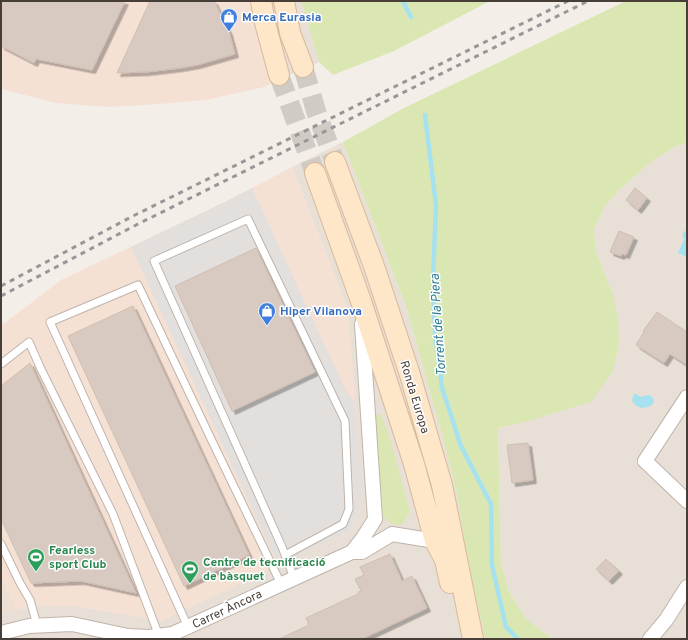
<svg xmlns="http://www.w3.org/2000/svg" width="688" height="640" font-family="Overpass,sans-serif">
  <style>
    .residential { fill: #e8dfd7 }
    .commercial { fill: #f5e0d4 }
    .education { fill: #ede0d3 }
    .green { fill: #dbe7b2 }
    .parking { fill: #e2dfdd }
    .water { fill: #a6e1ef }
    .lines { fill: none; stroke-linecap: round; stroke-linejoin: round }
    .stream { stroke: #a6e1ef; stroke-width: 4.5 }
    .building { fill: #d8cac1; stroke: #d0beb1; filter: url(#shadow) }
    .secondary-tunnel { stroke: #d1cbc5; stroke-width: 20; stroke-dasharray: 20 10; stroke-linecap: butt }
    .lane-casing { stroke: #bfb4ab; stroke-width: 9 }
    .street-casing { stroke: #bfb4ab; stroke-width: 16 }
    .secondary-casing { stroke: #d6ba9b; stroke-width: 22 }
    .lane { stroke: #fff; stroke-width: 7 }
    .street { stroke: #fff; stroke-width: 14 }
    .secondary { stroke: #fee6c9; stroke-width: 20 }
    .rail { stroke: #979797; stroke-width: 3; stroke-dasharray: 5 5; stroke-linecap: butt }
    .labels { text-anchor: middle; stroke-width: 3; stroke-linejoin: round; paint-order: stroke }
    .shop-label { font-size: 12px; font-weight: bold; fill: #366cbe; stroke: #fff; text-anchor: start }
    .street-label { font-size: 12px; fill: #473e37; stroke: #fff }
    .leisure-label { font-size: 12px; font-weight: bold; fill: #27864d; stroke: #fff; text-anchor: start }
    .water-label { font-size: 13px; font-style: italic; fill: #2b7c92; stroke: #fff }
  </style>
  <defs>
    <filter id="shadow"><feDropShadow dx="3.5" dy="3.5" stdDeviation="0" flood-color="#0004"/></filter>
  </defs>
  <rect width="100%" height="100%" fill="#f4eee9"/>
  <path class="residential" d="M252 1H301L319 62 274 82Z
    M343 142 407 309 445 446 457 494 465 548 485 639H1V577L16 610 40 606H76L117 613 348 310 292 167Z
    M687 143V639H554L550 637 525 618 508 589 501 561 498 428 524 422 612 292 596 251 594 230 604 207 620 189 651 162 676 146Z"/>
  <path class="commercial" d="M1 1H252L274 82 264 87 206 100 159 104 109 107 56 103 1 89Z
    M292 167 348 310 363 493 351 530 162 621 76 606H40L16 610 1 577V326L61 280 229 200Z"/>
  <path class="education" d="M1 577 16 610 1 614Z"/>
  <path class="green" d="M301 1H490L394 51 333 75 319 62Z
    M626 1H687V143L676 146 651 162 620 189 604 207 594 230 596 251 612 292 618 318 619 344 613 371 591 402 524 422 498 428 501 561 508 589 525 618 550 637 554 639H485L465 548 457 494 445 446 407 309 343 142 404 108Z
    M374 414 381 415 390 438 410 512 402 525H393L380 514Z"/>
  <path class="parking" d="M252 188 345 389 355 402 363 493 351 530 278 565 131 247 229 200Z"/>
  <path class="water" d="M684 231 687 232V257L678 253 684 239 682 235Z
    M634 394H636L641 397 648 395 651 396 654 400 653 404C645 410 636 409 632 400Z"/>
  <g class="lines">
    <path class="stream" d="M403 1 411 17
      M425 115 436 205 433 279 435 333 442 388 461 446 491 504 492 565 506 627 518 639"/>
  </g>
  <path class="building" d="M1 1H125L92 70 36 59 34 63 1 46Z
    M150 1H214L229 32 235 54 197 65 180 68 146 72 117 73Z
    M635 188 647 198 638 210 626 200Z
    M619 231 634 237 626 255 622 254 621 256 610 252Z
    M256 248 315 372 232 411 175 286Z
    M133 306 249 555 184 586 68 336Z
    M657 312 687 332V365L670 354 664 363 636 345 644 332 643 331Z
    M30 363 136 593 81 581 31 583 1 519V386Z
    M528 443 533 480 512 483 507 445Z
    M390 554 402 581 412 576 427 608 362 639H279L309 625 306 618 358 594V592L361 591 355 579 364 575 360 567Z
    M606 559 619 571 609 581 596 569Z"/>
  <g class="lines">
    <path class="secondary-tunnel" d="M303 67 316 111 335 162
      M279 75 315 173"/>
    <g class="lane-casing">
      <path id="lane" d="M1 364 29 342 40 367 113 514 159 636
        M1 544 20 583 30 600 37 625
        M285 555 343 524 349 509 345 421 248 219 154 261 282 547 294 578
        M188 627 50 322 138 285 212 441 281 584"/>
    </g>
    <g class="street-casing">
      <path id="street" d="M687 397 645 461 687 501
        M352 552H362L392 534 435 541
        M1 633 29 626 72 624 128 636 149 637 172 634 352 552 363 538 375 519 362 324
        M650 639 666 620 687 587"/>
    </g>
    <g class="secondary-casing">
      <path id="secondary" d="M261 1 265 23 279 75
        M284 1 290 33 303 67
        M335 162 375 269 410 375 442 485 473 639
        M315 173 361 301 414 464 435 541 445 560 450 583"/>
    </g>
    <use href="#lane" class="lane"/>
    <use href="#street" class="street"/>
    <use href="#secondary" class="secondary"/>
    <path class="rail" d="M1 286 133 216 568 1
      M1 296 138 224 588 1"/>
  </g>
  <defs>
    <g id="shop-pin" transform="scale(0.9)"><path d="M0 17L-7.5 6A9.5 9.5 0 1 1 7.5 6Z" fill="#3f7fe0" stroke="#fff"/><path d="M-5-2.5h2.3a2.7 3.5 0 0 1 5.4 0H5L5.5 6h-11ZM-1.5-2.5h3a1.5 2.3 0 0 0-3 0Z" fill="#fff"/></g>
    <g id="stadium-pin" transform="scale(0.9)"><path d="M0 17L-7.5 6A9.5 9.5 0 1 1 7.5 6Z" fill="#2e9e5b" stroke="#fff"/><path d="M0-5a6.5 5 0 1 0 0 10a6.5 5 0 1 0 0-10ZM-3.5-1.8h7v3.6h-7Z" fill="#fff"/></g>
  </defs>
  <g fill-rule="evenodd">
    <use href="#shop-pin" x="229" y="17"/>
    <use href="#shop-pin" x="267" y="311"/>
    <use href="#stadium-pin" x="36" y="557"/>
    <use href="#stadium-pin" x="190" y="569"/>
  </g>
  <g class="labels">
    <g class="shop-label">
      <text x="242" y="21">Merca Eurasia</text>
      <text x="280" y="315">Hiper Vilanova</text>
    </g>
    <g class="street-label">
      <text transform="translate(415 397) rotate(73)" y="4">Ronda Europa</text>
      <text transform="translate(227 609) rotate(-25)" y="4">Carrer Àncora</text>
    </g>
    <g class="leisure-label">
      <text x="49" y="554">Fearless<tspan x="49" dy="14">sport Club</tspan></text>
      <text x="203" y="566">Centre de tecnificació<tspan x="203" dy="14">de bàsquet</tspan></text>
    </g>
    <g class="water-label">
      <text transform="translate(437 325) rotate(-94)" y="5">Torrent de la Piera</text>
    </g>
  </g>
  <rect width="688" height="640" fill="none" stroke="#473e37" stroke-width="4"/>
</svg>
